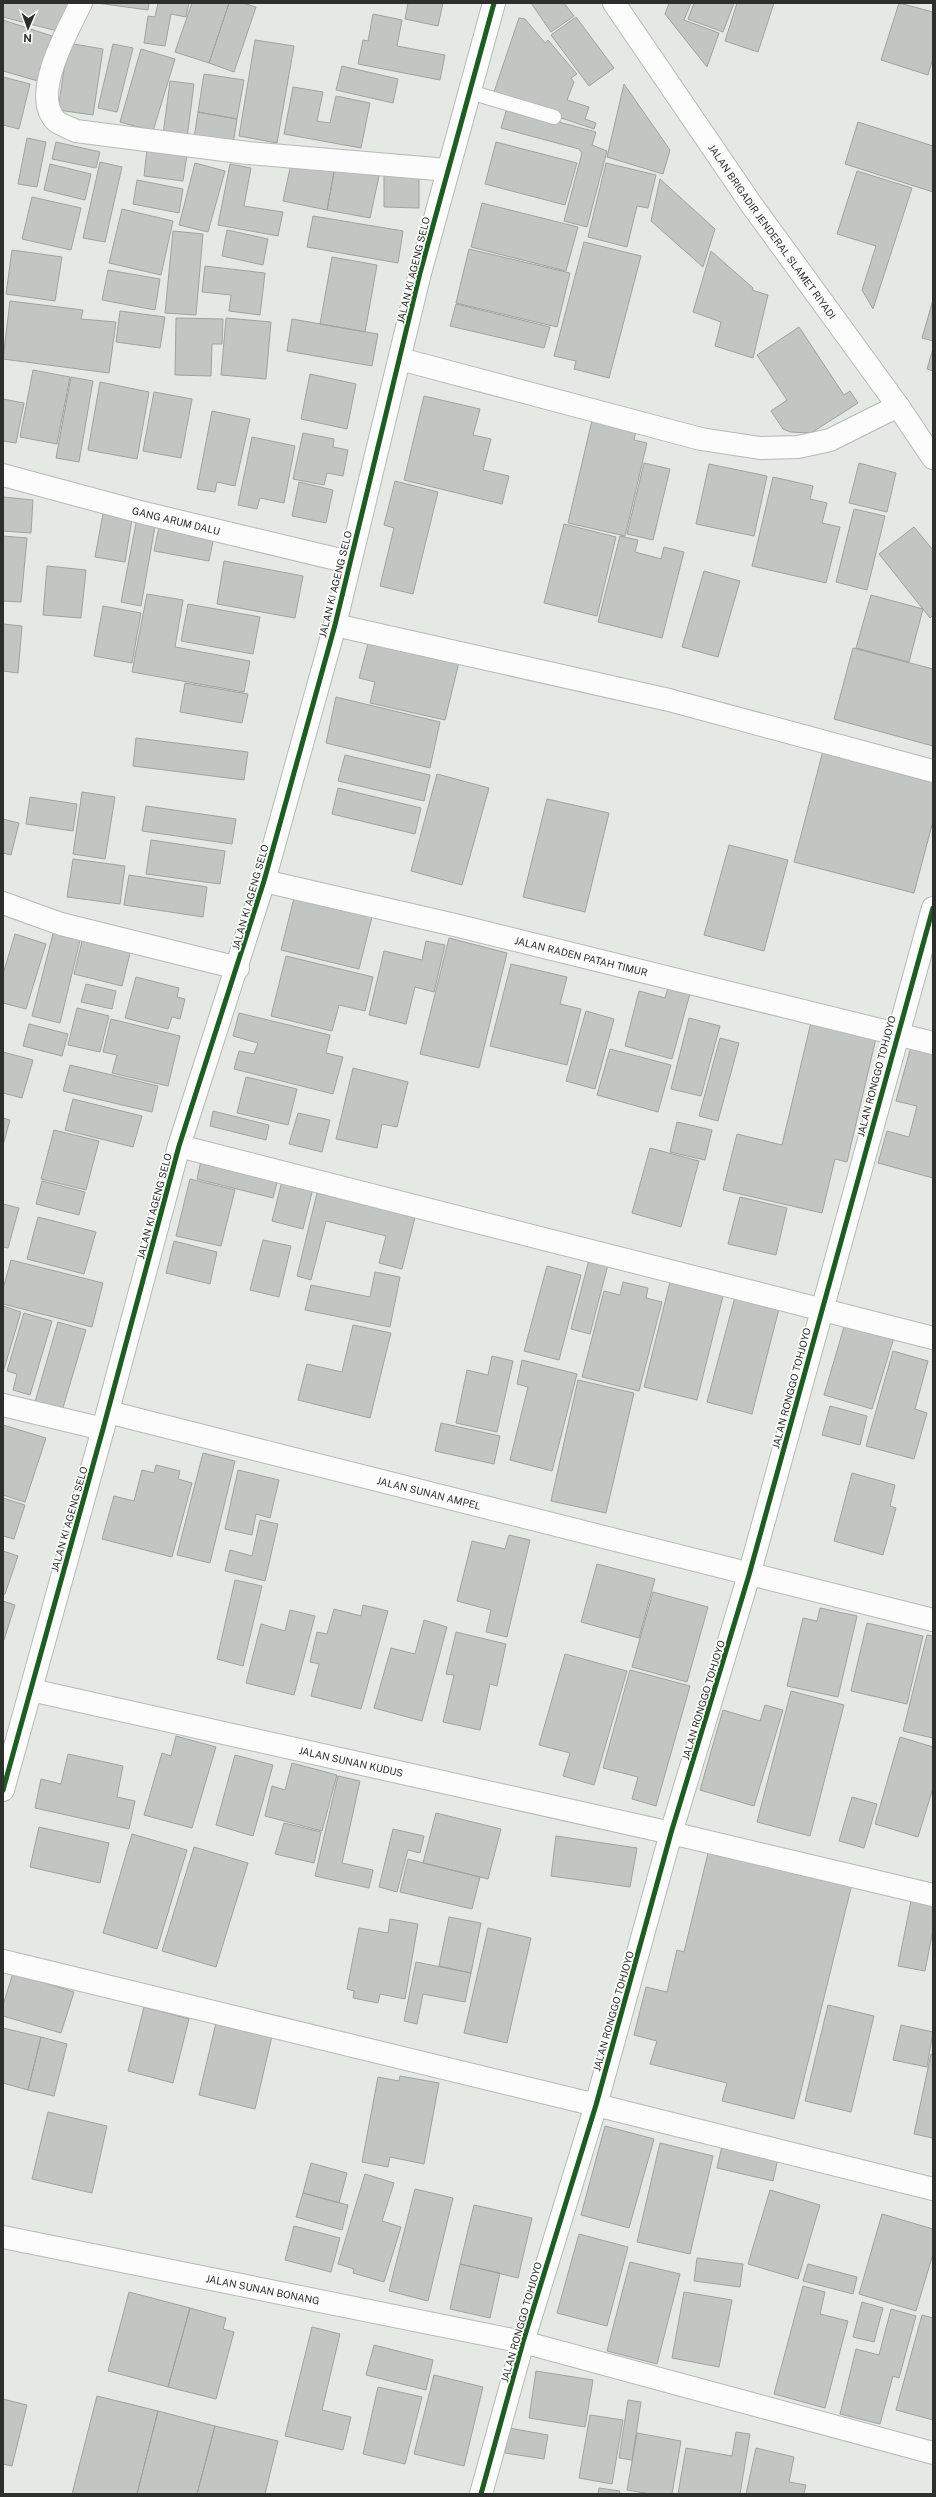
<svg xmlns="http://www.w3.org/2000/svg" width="936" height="2497" font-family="'Public Sans',sans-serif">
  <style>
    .building { fill: #c2c6c2; stroke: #9fa39f }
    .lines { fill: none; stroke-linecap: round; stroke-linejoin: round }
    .service-casing { stroke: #b6b9b5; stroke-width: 16 }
    .minor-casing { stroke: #b6b9b5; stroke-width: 24 }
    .tertiary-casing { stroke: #b6b9b5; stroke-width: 24 }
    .primary-casing { stroke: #b6b9b5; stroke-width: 24 }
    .service { stroke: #fbfcfb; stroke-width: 14 }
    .minor { stroke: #fbfcfb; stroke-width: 22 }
    .tertiary { stroke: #fbfcfb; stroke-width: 22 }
    .primary { stroke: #fbfcfb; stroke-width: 22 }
    .cycleway-casing { stroke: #fff; stroke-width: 8 }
    .cycleway { stroke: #1b5e20; stroke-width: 5 }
    .labels { text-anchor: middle; stroke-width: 3.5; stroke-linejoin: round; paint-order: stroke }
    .street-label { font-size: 10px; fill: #2c2f2b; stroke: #fff }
  </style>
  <rect width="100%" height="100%" fill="#e5e9e4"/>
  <path class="building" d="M3 3H73L65 33 3 17Z
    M97 3H149L148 10Z
    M158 3H189L186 17 171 14 165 46 144 43 148 16 155 17Z
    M192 3H229L209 63 175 52Z
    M229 3H243L256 7 234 72 209 63Z
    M408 3H443L438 26 405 19Z
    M531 3H564L574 16 551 32Z
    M669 3H691L684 20 719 33 707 67 665 14Z
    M694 3H734L723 32 688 19Z
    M737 3H774L758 52 725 41Z
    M899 3 933 12V58L928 75 881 60Z
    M373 14 402 20 397 46 445 55 440 80 358 64 363 40 368 41Z
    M576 17 614 68 589 86 551 35Z
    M519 18 525 19 545 43 548 40 577 74 571 78 574 82 567 100 589 107 585 119 596 123 594 129 493 95Z
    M3 20 52 36 38 81 3 71Z
    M255 40 294 46 277 143 239 136Z
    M68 43 103 49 93 115 58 110Z
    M113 44 133 48 117 112 98 108Z
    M141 49 175 59 153 131 120 122Z
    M342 66 398 79 393 103 336 90Z
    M204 74 244 80 237 119 198 112Z
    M3 77 30 84 19 129 3 125Z
    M170 81 194 84 187 138 163 135Z
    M624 84 670 150 663 174 607 157Z
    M293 87 323 92 317 121 330 123 336 96 370 103 361 148 284 134Z
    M507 108 596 132 592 145 607 151 587 227 564 221 582 153 579 149 501 128Z
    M198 112 237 119 233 144 194 138Z
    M858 122 933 146V192L845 164Z
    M27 138 46 142 37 187 18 184Z
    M56 142 100 152 96 168 52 159Z
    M496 142 577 163 565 205 485 184Z
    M147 149 187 154 183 181 144 176Z
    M292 159 335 167 327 210 283 201Z
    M100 162 122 167 105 242 83 238Z
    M195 163 225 171 208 232 179 225Z
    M606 163 656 175 648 208 637 206 627 247 588 237Z
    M50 164 91 174 85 200 44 190Z
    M230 164 251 168 244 206 283 212 278 236 218 225Z
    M335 167 379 176 370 218 327 210Z
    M857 171 912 188 873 309 862 290 876 246 837 234Z
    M384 175H419V208L384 207Z
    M660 179 715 229 703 267 651 221Z
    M137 180 183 189 179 213 133 204Z
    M32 197 81 208 71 250 22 239Z
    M482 203 578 227 566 271 471 247Z
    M122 209 173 221 161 275 109 263Z
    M313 216 403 231 398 263 307 247Z
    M227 230 268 239 263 265 222 256Z
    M173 231 203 234 196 315 165 313Z
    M584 242 641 256 609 378 574 369 576 361 554 356Z
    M469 249 570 273 557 327 456 303Z
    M12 250 62 257 55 301 6 294Z
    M711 251 753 288 752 290 768 295 753 358 715 346 721 322 693 312Z
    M332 257 377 265 365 332 320 324Z
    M205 266 265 273 260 315 229 311 231 295 202 292Z
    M108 270 160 279 155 310 102 300Z
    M933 300V341L922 338Z
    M10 301 83 310 81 319 116 322 109 373 3 359Z
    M456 304 550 327 544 348 450 326Z
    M120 311 165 317 160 348 116 342Z
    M176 318 223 319 222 344H212L211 376 175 375Z
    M226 318 271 322 266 379 221 375Z
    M292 319 378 334 372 366 287 351Z
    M799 327 844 395 850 391 858 403 811 433 790 432 783 429 771 411 787 400 757 355Z
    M933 349V371L927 369Z
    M33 370 70 377 57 444 20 437Z
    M310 374 356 384 347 429 301 419Z
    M71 377 93 381 79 462 56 458Z
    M100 382 149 392 137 459 88 450Z
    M154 392 192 399 181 458 143 451Z
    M424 396 480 409 473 435 491 439 483 470 509 476 502 504 404 480Z
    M3 399 24 403 16 443 3 441Z
    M212 411 250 419 235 486 217 482 215 492 197 489Z
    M593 416 637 426 634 440 647 443 625 536 568 523Z
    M303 433 334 439 333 447 348 450 343 476 327 473 324 485 293 479Z
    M252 437 295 446 284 503 260 498 257 509 238 505Z
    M644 463 670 469 653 540 627 534Z
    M859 463 896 473 887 512 849 503Z
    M709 464 767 476 754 536 696 524Z
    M773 477 813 486 810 499 827 503 822 523 840 527 826 583 752 566Z
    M395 481 438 492 413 594 380 586 394 528 384 525Z
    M299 482 333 490 326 523 292 516Z
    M3 497 33 500 31 533 3 531Z
    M104 508 133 513 125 562 95 557Z
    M854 509 885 516 867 590 836 582Z
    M137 518 156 521 141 606 121 602Z
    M160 522 215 531 209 561 154 551Z
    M564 524 616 537 597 616 544 603Z
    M914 527 933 550V615L930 618 879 554Z
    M3 536 27 538 21 602 3 601Z
    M620 536 638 540 635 552 661 559 664 547 684 552 662 638 598 622Z
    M224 561 303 576 295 618 217 604Z
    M47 566 86 570 81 618 43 615Z
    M704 571 740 581 718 657 682 647Z
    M147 594 183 600 175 647 250 661 244 692 132 672Z
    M871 595 923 609 909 662 856 648Z
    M188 604 260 617 253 654 181 641Z
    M103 606 141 613 132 663 94 656Z
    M3 624 22 626 18 673 3 671Z
    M370 636 460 658 445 720 370 703 375 682 359 678Z
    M853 648 933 669V746L834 719Z
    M185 683 248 694 242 723 180 712Z
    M336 697 440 722 430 768 326 743Z
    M136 738 248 752 244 780 133 766Z
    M825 743 933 772V821L914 893 794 862Z
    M345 755 430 775 424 801 338 781Z
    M437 774 489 788 462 885 411 871Z
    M338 788 421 808 415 834 332 814Z
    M82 792 115 797 105 859 73 854Z
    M30 797 77 804 73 831 26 824Z
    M547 799 609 813 585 912 523 897Z
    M146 806 236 819 232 844 142 831Z
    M3 819 19 823 11 855 3 853Z
    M151 840 225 851 220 884 146 874Z
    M729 845 788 860 764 951 704 935Z
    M73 859 125 866 120 904 67 897Z
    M129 875 207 887 203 917 124 905Z
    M294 898 372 917 359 969 281 950Z
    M55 926 82 932 60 1023 32 1016Z
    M84 933 132 945 122 986 74 974Z
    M15 934 46 944 26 1009 3 1003V974Z
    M449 938 507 953 479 1068 420 1054Z
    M426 941 445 945 434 992 415 987 406 1024 369 1015 384 951 422 960Z
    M286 956 373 977 365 1011 339 1005 332 1031 271 1016Z
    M511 964 567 977 560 1004 581 1009 567 1065 490 1046Z
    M136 977 179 988 177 997 185 999 180 1019 172 1017 168 1029 125 1018Z
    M86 984 116 991 112 1009 81 1002Z
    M669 984 691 990 672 1059 625 1046 639 991 665 998Z
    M77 1008 109 1016 100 1052 68 1045Z
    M586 1011 614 1019 595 1089 566 1081Z
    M239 1013 330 1035 326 1053 343 1057 333 1094 234 1069 239 1051 254 1054 258 1043 233 1036Z
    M689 1018 720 1026 701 1096 671 1089Z
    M812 1018 877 1034 847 1162 835 1159 822 1213 723 1190 737 1134 782 1145Z
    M111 1019 180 1036 168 1086 112 1073 117 1055 103 1052Z
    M29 1024 68 1034 62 1056 23 1046Z
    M720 1038 739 1043 718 1121 699 1116Z
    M912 1043 933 1048V1178L878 1163 887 1131 909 1137 917 1106 896 1101Z
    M610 1049 671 1065 658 1112 597 1095Z
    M3 1052 33 1060 22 1098 3 1093Z
    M70 1065 158 1086 152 1112 63 1091Z
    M353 1068 408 1082 397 1127 382 1124 377 1148 336 1139Z
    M246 1077 297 1089 288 1125 237 1113Z
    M73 1099 142 1116 133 1147 65 1130Z
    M213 1111 269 1125 266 1140 210 1126Z
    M298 1113 330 1120 322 1152 289 1144Z
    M3 1118 10 1120 3 1145Z
    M677 1122 712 1130 705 1160 670 1152Z
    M54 1130 99 1141 86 1190 41 1179Z
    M650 1148 699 1161 681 1227 632 1213Z
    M202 1156 279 1175 273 1198 197 1179Z
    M283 1177 314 1184 303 1229 272 1221Z
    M190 1179 235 1190 221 1246 176 1236Z
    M42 1181 85 1192 79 1215 36 1204Z
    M317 1193 415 1217 402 1269 379 1263 386 1236 326 1221 311 1280 297 1276Z
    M740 1197 787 1208 776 1255 728 1244Z
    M3 1204 19 1208 8 1248 3 1247Z
    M38 1217 96 1232 84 1274 27 1259Z
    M263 1240 291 1246 279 1297 250 1290Z
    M174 1241 217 1252 210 1284 166 1273Z
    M591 1252 610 1257 590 1334 571 1329Z
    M11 1260 103 1283 92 1327 3 1304V1289Z
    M547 1266 581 1275 559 1360 524 1351Z
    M375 1272 400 1277 390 1327 305 1310 311 1285 370 1297Z
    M623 1282 648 1288 646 1298 662 1302 639 1391 582 1377 604 1291 620 1295Z
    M670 1282 723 1296 697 1400 644 1387Z
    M736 1293 780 1305 752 1414 707 1402Z
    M3 1306 21 1312 4 1369H3Z
    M24 1313 52 1321 30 1395 13 1390 17 1374 7 1371Z
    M846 1320 895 1334 872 1409 824 1395Z
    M58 1322 86 1330 62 1411 35 1402Z
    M353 1325 391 1333 370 1418 298 1400 307 1364 342 1372Z
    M893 1351 928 1361 915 1409 927 1413 914 1459 866 1446Z
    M492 1356 513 1361 497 1432 456 1423 467 1370 488 1375Z
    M522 1360 577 1374 552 1471 510 1460 528 1387 517 1384Z
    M578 1380 634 1393 606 1513 551 1501Z
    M830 1406 867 1416 860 1445 822 1435Z
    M441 1423 500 1436 494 1464 435 1451Z
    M3 1425 46 1438 25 1502 3 1495Z
    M203 1453 235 1461 210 1563 177 1555Z
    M156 1465 180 1471 178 1479 192 1483 172 1557 102 1539 114 1496 134 1501 142 1470 154 1473Z
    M238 1470 279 1480 270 1518 256 1514 252 1535 225 1529Z
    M852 1473 895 1485 890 1506 896 1508 883 1555 834 1541Z
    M3 1498 25 1505 14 1539 3 1536Z
    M260 1520 278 1524 265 1581 225 1571 230 1550 252 1556Z
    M509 1535 530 1540 507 1637 486 1632 491 1610 457 1601 472 1541 505 1549Z
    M3 1551 18 1556 5 1594H3Z
    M597 1564 655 1579 639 1638 581 1622Z
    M235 1580 262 1586 243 1666 217 1659Z
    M653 1592 708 1607 687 1682 632 1667Z
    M3 1601 15 1605 4 1640H3Z
    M363 1605 388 1611 361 1709 311 1696 319 1664 310 1662 317 1632 327 1634 334 1609 361 1616Z
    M820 1608 857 1616 838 1697 787 1686 803 1618 817 1621Z
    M290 1610 315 1616 294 1695 246 1683 261 1624 285 1631Z
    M424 1620 447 1627 422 1721 374 1708 391 1648 415 1654Z
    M867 1623 923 1636 907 1704 851 1691Z
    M456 1632 506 1644 497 1686 490 1684 480 1730 443 1722 454 1675 446 1674Z
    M927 1635 933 1636V1738L903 1731Z
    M565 1654 627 1671 594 1785 563 1776 570 1753 539 1745Z
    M630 1670 690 1686 656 1806 632 1799 638 1777 603 1768Z
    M791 1691 844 1705 810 1836 757 1822Z
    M765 1705 783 1710 754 1806 700 1790 723 1710 760 1721Z
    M176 1736 216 1747 192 1828 144 1815 162 1753 171 1756Z
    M900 1737 933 1747V1788L918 1837 875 1824Z
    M68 1754 123 1766 117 1797 135 1801 129 1829 35 1808 41 1779 61 1784Z
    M235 1755 273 1765 253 1836 216 1825Z
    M292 1763 337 1775 322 1831 265 1816 272 1786 285 1790Z
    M338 1776 360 1781 342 1863 373 1870 369 1888 315 1876Z
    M852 1797 877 1804 864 1848 839 1841Z
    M436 1813 501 1829 488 1879 423 1863Z
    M284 1823 321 1832 314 1863 275 1854Z
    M39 1827 109 1843 100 1883 30 1867Z
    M393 1829 424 1836 420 1853 408 1850 397 1892 379 1887Z
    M132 1834 187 1850 157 1949 103 1933Z
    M556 1836 637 1848 630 1887 551 1876Z
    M710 1845 853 1880 794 2119 722 2101 727 2083 650 2064 657 2041 634 2035 646 1987 667 1992 677 1950 684 1952Z
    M194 1847 248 1863 216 1967 162 1951Z
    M408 1859 480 1877 472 1909 400 1892Z
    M911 1901 933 1906V1930L925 1971 898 1966Z
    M449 1917 481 1923 471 1973 439 1966Z
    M390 1919 418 1924 405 1999 380 1994 378 2003 353 1998 354 1991 347 1989 359 1928 388 1933Z
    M488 1928 531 1938 507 2043 464 2033Z
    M416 1962 471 1973 465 2002 423 1994 417 2024 404 2021Z
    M13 1973 74 1992 61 2033 3 2016V2005Z
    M828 2005 874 2016 851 2112 805 2101Z
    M144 2007 189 2019 173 2083 128 2071Z
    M216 2023 272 2036 255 2109 199 2095Z
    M901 2025 933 2032 927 2067 893 2060Z
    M3 2028 41 2037 28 2090 3 2083Z
    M41 2037 67 2044 54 2096 28 2090Z
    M931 2054 933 2055V2138L914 2134Z
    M400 2076 439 2083 424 2164 390 2157 388 2167 362 2162 378 2077 399 2081Z
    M48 2112 107 2126 92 2193 32 2179Z
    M605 2126 654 2139 629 2228 581 2215Z
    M660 2143 713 2156 690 2254 637 2242Z
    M722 2146 778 2158 773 2181 717 2168Z
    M311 2163 347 2173 339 2203 303 2193Z
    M365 2174 394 2183 382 2221 401 2227 384 2282 353 2273 354 2269 338 2264Z
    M415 2189 453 2198 428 2301 389 2291Z
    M770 2190 820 2205 798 2279 748 2264Z
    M303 2193 348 2205 342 2230 296 2217Z
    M474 2205 532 2218 518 2278 460 2264Z
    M882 2214 933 2229V2254L916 2311 859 2294Z
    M294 2226 340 2238 331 2272 285 2260Z
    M579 2234 628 2247 607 2326 557 2313Z
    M697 2258 743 2264 740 2287 694 2281Z
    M630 2262 680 2274 657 2364 607 2351Z
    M460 2264 500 2273 490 2318 450 2309Z
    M808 2264 857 2277 853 2294 803 2281Z
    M803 2286 825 2292 820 2314 848 2321 825 2408 774 2394Z
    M129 2292 190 2308 168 2387 108 2371Z
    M684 2292 732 2300 719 2367 672 2358Z
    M862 2302 883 2308 874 2342 853 2337Z
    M190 2308 226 2318 223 2329 234 2332 216 2399 168 2387Z
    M891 2309 916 2316 899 2378 893 2376 880 2424 840 2414 856 2349 879 2355Z
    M922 2315 933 2318V2420L896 2410Z
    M312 2327 340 2334 322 2410 351 2417 343 2450 285 2436Z
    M374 2345 433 2360 426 2390 366 2375Z
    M536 2371 593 2380 585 2427 529 2418Z
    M434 2375 483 2387 464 2466 414 2454Z
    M378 2387 422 2397 405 2464 363 2454Z
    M97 2396 158 2411 137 2494H72Z
    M3 2399 27 2405 12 2466 3 2464Z
    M628 2400 641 2402 632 2460 619 2458Z
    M158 2411 215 2426 197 2494H137Z
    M590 2415 623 2420 612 2484 579 2478Z
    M215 2426 278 2441 265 2494H197Z
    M509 2428 548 2435 544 2459 505 2453Z
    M736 2432 750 2434 740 2494H678L686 2448 732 2456Z
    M637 2433 681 2441 672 2494H651L627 2490Z
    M756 2448 794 2457 789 2482 806 2485 804 2494H746Z
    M599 2488 620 2491 619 2494H598Z"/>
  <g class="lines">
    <g class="service-casing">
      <path id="service" d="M470 92 554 117"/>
    </g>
    <g class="minor-casing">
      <g id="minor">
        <path d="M81 3C68 30 30 95 56 121 61 125 70 128 76 131L248 153 448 170"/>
        <path d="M400 359 701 439 760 448 798 447 830 440 898 406"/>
        <path id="s1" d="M3 475 144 513 349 562"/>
        <path d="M335 625 669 700 933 771"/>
        <path id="s2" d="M264 881 459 926 933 1043"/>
        <path d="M3 903 61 924 238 968"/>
        <path d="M179 1146 933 1338"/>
        <path d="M3 1405 103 1429"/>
        <path id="s3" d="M108 1412 933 1620"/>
        <path id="s4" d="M31 1690 671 1833 933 1895"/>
        <path d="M3 1961 596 2105 933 2189"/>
        <path id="s5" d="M3 2237 523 2342 933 2453"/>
        <path d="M481 2494 523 2342 596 2105 671 1833 749 1575 933 908"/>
      </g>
    </g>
    <g class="tertiary-casing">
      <path id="tertiary" d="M3 1790 103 1429 179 1146 264 881 335 625 420 273 494 3"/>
    </g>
    <g class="primary-casing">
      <g id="primary">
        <path id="s6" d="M614 3 751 204 898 406 933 458"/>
      </g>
    </g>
    <use href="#service" class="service"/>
    <use href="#minor" class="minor"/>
    <use href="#tertiary" class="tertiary"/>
    <use href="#primary" class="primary"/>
    <g class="cycleway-casing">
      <path id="cycleway" d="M3 1790 103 1429 179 1146 264 881 335 625 420 273 494 3
        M481 2494 523 2342 596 2105 671 1833 749 1575 933 908"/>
    </g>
    <use href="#cycleway" class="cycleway"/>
  </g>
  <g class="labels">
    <g class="street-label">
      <text dy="4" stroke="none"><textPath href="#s6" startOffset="278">JALAN BRIGADIR JENDERAL SLAMET RIYADI</textPath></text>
      <text transform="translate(413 270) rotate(-76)" y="4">JALAN KI AGENG SELO</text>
      <text dy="4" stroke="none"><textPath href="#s1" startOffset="179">GANG ARUM DALU</textPath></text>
      <text transform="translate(335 584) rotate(-76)" y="4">JALAN KI AGENG SELO</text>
      <text transform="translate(250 897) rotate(-74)" y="4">JALAN KI AGENG SELO</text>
      <text dy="4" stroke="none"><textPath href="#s2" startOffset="326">JALAN RADEN PATAH TIMUR</textPath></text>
      <text transform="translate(876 1076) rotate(-75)" y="4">JALAN RONGGO TOHJOYO</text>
      <text transform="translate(154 1206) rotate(-75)" y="4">JALAN KI AGENG SELO</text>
      <text transform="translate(791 1388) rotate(-75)" y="4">JALAN RONGGO TOHJOYO</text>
      <text dy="4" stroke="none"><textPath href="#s3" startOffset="331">JALAN SUNAN AMPEL</textPath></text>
      <text transform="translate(69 1519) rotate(-74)" y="4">JALAN KI AGENG SELO</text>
      <text transform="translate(703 1700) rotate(-73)" y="4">JALAN RONGGO TOHJOYO</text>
      <text dy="4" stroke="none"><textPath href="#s4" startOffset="328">JALAN SUNAN KUDUS</textPath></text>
      <text transform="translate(613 2011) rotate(-74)" y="4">JALAN RONGGO TOHJOYO</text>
      <text dy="4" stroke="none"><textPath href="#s5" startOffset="265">JALAN SUNAN BONANG</textPath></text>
      <text transform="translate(521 2322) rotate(-74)" y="4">JALAN RONGGO TOHJOYO</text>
    </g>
  </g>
  <rect width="936" height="2497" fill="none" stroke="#2c2f2b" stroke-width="8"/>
  <g transform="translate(28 28) rotate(182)" stroke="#ffffff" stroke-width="3" paint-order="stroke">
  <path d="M0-3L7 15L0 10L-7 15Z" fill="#2c2f2b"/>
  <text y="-6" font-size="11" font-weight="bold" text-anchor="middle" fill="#2c2f2b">N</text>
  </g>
</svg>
